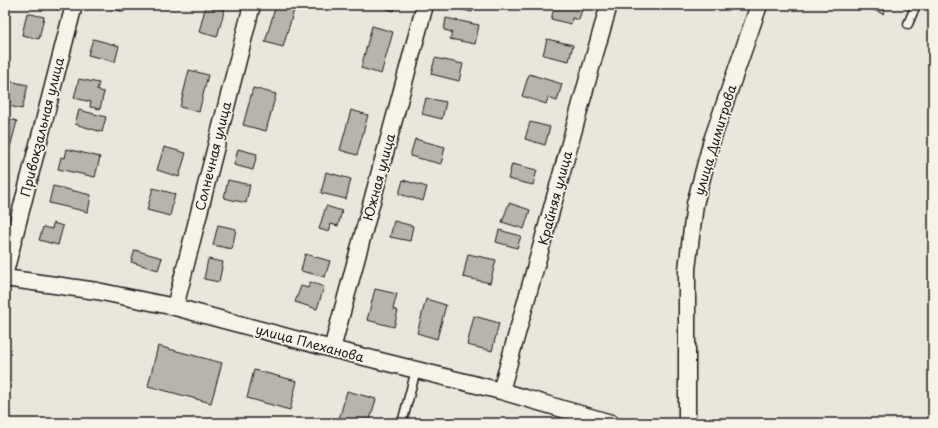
<svg xmlns="http://www.w3.org/2000/svg" width="938" height="428" font-family="'Playpen Sans',sans-serif">
  <style>
    .building { fill: #b6b4ac; stroke: #1c1c1c }
    .lines { fill: none; stroke-linecap: round; stroke-linejoin: round }
    .lane-casing { stroke: #1c1c1c; stroke-width: 11 }
    .street-casing { stroke: #1c1c1c; stroke-width: 19 }
    .lane { stroke: #f7f3e8; stroke-width: 8 }
    .street { stroke: #f7f3e8; stroke-width: 16 }
    .labels { text-anchor: middle; stroke-width: 3.5; stroke-linejoin: round; paint-order: stroke }
    .street-label { font-size: 13px; fill: #1c1c1c; stroke: #f7f3e8 }
  </style>
  <rect width="100%" height="100%" fill="#eae6dc"/>
  <filter id="ink" filterUnits="userSpaceOnUse"><feTurbulence type="fractalNoise" baseFrequency=".025" numOctaves="2"/><feDisplacementMap in="SourceGraphic" scale="8" xChannelSelector="R" yChannelSelector="G"/><feConvolveMatrix kernelMatrix="1 2 1 2 8 2 1 2 1" color-interpolation-filters="sRGB"/></filter>
  <g filter="url(#ink)">
    <path class="building" d="M100 5H126L124 12Z
      M206 5H226L217 37 199 32Z
      M276 5 294 10 283 47 265 42Z
      M374 5H396L394 11Z
      M459 5H474L472 12 459 9 460 5Z
      M555 5H583L579 20 572 18 571 24 551 19Z
      M862 5H887L883 14Z
      M27 13 44 17 39 39 22 35Z
      M446 18 479 25 475 44 450 39 452 32 444 30Z
      M372 26 393 32 381 74 361 68Z
      M93 39 119 46 115 62 88 55Z
      M547 39 573 45 569 61 543 55Z
      M435 58 463 64 459 81 431 74Z
      M189 70 208 75 199 112 180 107Z
      M529 74 562 84 557 101 548 98 546 104 522 96Z
      M79 79 99 83 97 90 104 92 100 109 90 107 91 102 74 98Z
      M9 81 28 85 22 109 5 105V99Z
      M253 88 276 94 266 131 243 125Z
      M426 98 446 102 442 119 422 114Z
      M79 110 106 117 102 132 75 124Z
      M351 110 368 115 357 155 340 150Z
      M5 118 17 121 5 166Z
      M530 122 550 127 545 145 525 139Z
      M415 139 445 147 441 164 410 156Z
      M164 147 186 153 179 177 157 170Z
      M67 149 100 157 95 177 58 169 61 157 65 158Z
      M238 149 257 154 253 170 234 165Z
      M512 164 537 170 533 185 508 179Z
      M326 172 351 179 346 199 321 193Z
      M228 180 250 185 246 203 224 198Z
      M403 180 427 187 423 201 399 194Z
      M53 186 91 195 88 212 49 203Z
      M153 188 175 194 170 216 147 210Z
      M509 203 530 210 524 229 502 222Z
      M326 206 342 211 338 226 331 224 329 232 319 229Z
      M394 221 413 226 410 241 390 237Z
      M53 223 63 226 58 245 39 240 43 227 52 229Z
      M218 225 236 229 232 249 213 245Z
      M499 230 521 236 517 248 496 242Z
      M135 250 162 258 158 270 131 262Z
      M305 254 330 261 325 277 301 271Z
      M468 254 496 260 490 283 463 277Z
      M208 259 223 262 219 282 204 279Z
      M310 282 324 287 317 309 295 302 301 286 308 288Z
      M375 289 397 294 393 309 398 311 394 327 367 320Z
      M426 299 446 305 437 339 417 333Z
      M474 316 499 323 492 351 467 345Z
      M158 346 222 363 211 403 148 386Z
      M254 370 297 381 290 410 247 398Z
      M347 391 376 399 369 423H338Z"/>
    <g class="lines">
      <g class="lane-casing">
        <path id="lane" d="M908 24 916 5
          M402 423 416 370"/>
      </g>
      <g class="street-casing">
        <path id="street" d="M5 272 74 5
          M5 278 97 291 175 307 332 349 501 391 611 423
          M175 307 252 5
          M332 349 425 5
          M501 391 594 57 609 5
          M687 423V269L695 204 712 140 759 5"/>
      </g>
      <use href="#lane" class="lane"/>
      <use href="#street" class="street"/>
    </g>
  </g>
  <g class="labels">
    <g class="street-label">
      <text transform="translate(42 127) rotate(-76)" y="5">Привокзальная улица</text>
      <text transform="translate(715 140) rotate(-73)" y="5">улица Димитрова</text>
      <text transform="translate(213 156) rotate(-76)" y="5">Солнечная улица</text>
      <text transform="translate(379 177) rotate(-75)" y="5">Южная улица</text>
      <text transform="translate(555 198) rotate(-75)" y="5">Крайняя улица</text>
      <text transform="translate(310 343) rotate(15)" y="5">улица Плеханова</text>
    </g>
  </g>
  <rect width="938" height="428" fill="none" stroke="#f7f3e8" stroke-width="20"/>
  <rect x="10" y="10" width="918" height="408" fill="none" stroke="#1c1c1c" stroke-width="1.5" filter="url(#ink)"/>
</svg>
